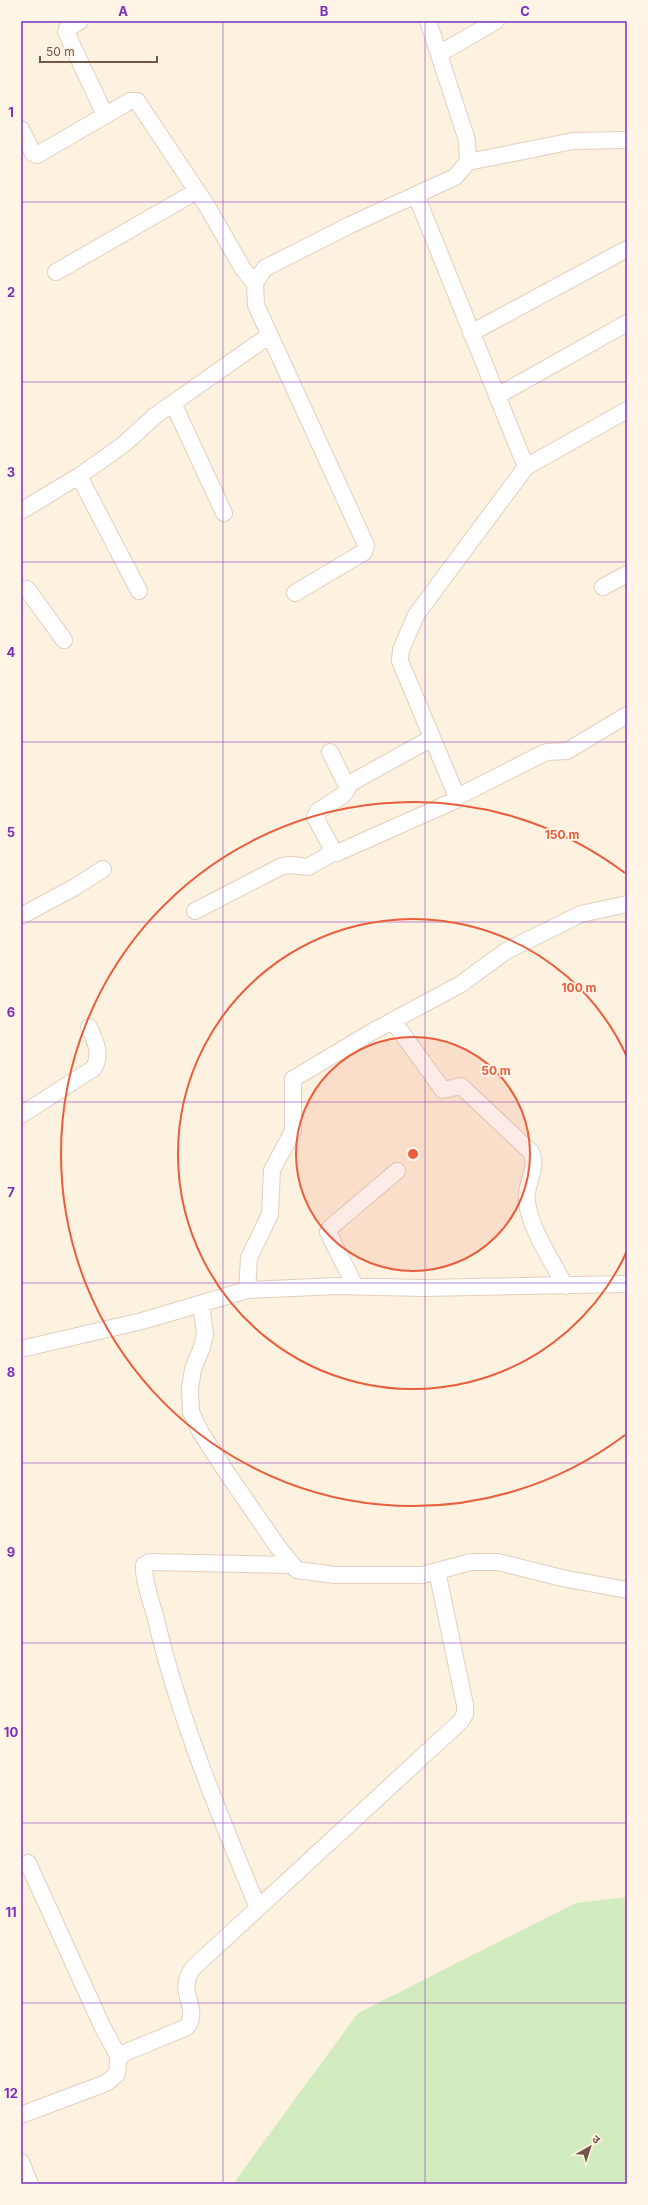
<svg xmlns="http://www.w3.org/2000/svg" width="648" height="2205" font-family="Inter,'Noto Sans Devanagari',sans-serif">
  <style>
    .green { fill: #d2ebbe }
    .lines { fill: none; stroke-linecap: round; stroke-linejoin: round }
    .minor-casing { stroke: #e4cebe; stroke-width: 18 }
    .minor { stroke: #fff; stroke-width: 16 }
    .grid { fill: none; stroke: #7b2cbf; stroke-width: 1; stroke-opacity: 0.55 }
    .ring { fill: none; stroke: #e95e3d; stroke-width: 2 }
    .centre { fill: #e95e3d; stroke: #fff5e7; stroke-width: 2 }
    .ring-label { font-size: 12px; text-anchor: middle; font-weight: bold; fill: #e95e3d; stroke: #fff5e7; stroke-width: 3.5; stroke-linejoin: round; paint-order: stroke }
    .neatline { fill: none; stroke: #7b2cbf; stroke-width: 1.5 }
    .grid-label { font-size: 13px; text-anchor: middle; font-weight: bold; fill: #7b2cbf }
  </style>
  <rect width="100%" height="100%" fill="#fdf1df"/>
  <path class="green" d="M627 1897V2184H233L358 2013 576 1903Z"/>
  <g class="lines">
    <g class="minor-casing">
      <path id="minor" d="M80 21 67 29 66 32 105 115
        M439 54 496 21
        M21 129 33 153 37 155 130 101H137L207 206 243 269 255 283
        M468 162 573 141 627 140
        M416 195 526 467
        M56 272 197 191
        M471 333 627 249
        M497 396 627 323
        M173 403 224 513
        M79 476 139 591
        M21 511 79 476 123 445 156 415 270 335
        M603 587 627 574
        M27 589 64 640
        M295 593 364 552 366 545 256 305 255 283 265 268 350 225 455 177 468 162 467 140 428 21
        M330 752 348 788 343 795 317 812 315 817 334 852 337 853 456 800 457 797 400 661 401 650 416 615 526 467 627 410
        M347 785 432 738
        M457 797 542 754 547 752 567 751 627 715
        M195 911 282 866 291 865 308 867 334 852
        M21 916 75 887 103 869
        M393 1021 443 1090 461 1086 531 1152C539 1168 524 1185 527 1202 530 1229 553 1262 565 1286
        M21 1115 94 1068C102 1053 95 1041 89 1027
        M355 1286 328 1232 331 1227 397 1171
        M247 1290 249 1258 270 1214 272 1170 293 1131V1079L370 1033 461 984 506 951 581 914 627 904
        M201 1304 205 1334 202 1347 193 1369 190 1389 191 1412 201 1433 229 1476 278 1547 297 1570 335 1575H422L471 1562H498L562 1578 627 1590
        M21 1349 142 1321 247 1290 337 1286 424 1288 627 1284
        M28 1863 103 2028 119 2057
        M258 1908C219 1814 179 1718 156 1619 152 1604 143 1580 144 1565L149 1562 293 1565
        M21 2115 106 2083 117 2074 118 2061 122 2054 187 2027C201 2007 175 1993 193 1968L461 1721 465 1714V1705L437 1571
        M21 2162 30 2184"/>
    </g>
    <use href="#minor" class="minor"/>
  </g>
  <path class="grid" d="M223 21V2184M425 21V2184M21 202H627M21 382H627M21 562H627M21 742H627M21 922H627M21 1102H627M21 1283H627M21 1463H627M21 1643H627M21 1823H627M21 2003H627"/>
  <circle cx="413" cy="1154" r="117" fill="#e95e3d" fill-opacity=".12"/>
  <g class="ring">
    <circle cx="413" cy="1154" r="117"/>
    <path d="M627 1251A235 235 0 1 1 627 1057"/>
    <path d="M625 1435A352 352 0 1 1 625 873"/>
  </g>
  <circle cx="413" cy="1154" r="6" class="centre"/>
  <g class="ring-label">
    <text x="562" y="839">150 m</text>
    <text x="579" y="992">100 m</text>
    <text x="496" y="1075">50 m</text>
  </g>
  <rect width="648" height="2205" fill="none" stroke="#fff5e7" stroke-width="44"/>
  <g transform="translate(590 2147) rotate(39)" stroke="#fff5e7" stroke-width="3" paint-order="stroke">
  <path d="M0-3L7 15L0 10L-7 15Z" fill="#755546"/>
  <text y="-6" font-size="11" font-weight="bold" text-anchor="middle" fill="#755546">उ</text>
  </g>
  <path d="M40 56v6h117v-6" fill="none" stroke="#755546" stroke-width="2"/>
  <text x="46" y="56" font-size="12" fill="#755546" stroke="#fff5e7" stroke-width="3" paint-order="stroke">50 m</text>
  <rect x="22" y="22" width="604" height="2161" class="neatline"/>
  <g class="grid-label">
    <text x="123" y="16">A</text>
    <text x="324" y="16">B</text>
    <text x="525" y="16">C</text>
    <text x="11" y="117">1</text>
    <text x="11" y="297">2</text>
    <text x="11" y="477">3</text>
    <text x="11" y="657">4</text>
    <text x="11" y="837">5</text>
    <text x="11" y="1017">6</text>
    <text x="11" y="1197">7</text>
    <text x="11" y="1377">8</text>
    <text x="11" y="1557">9</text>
    <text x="11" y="1737">10</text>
    <text x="11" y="1917">11</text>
    <text x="11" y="2098">12</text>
  </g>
</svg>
